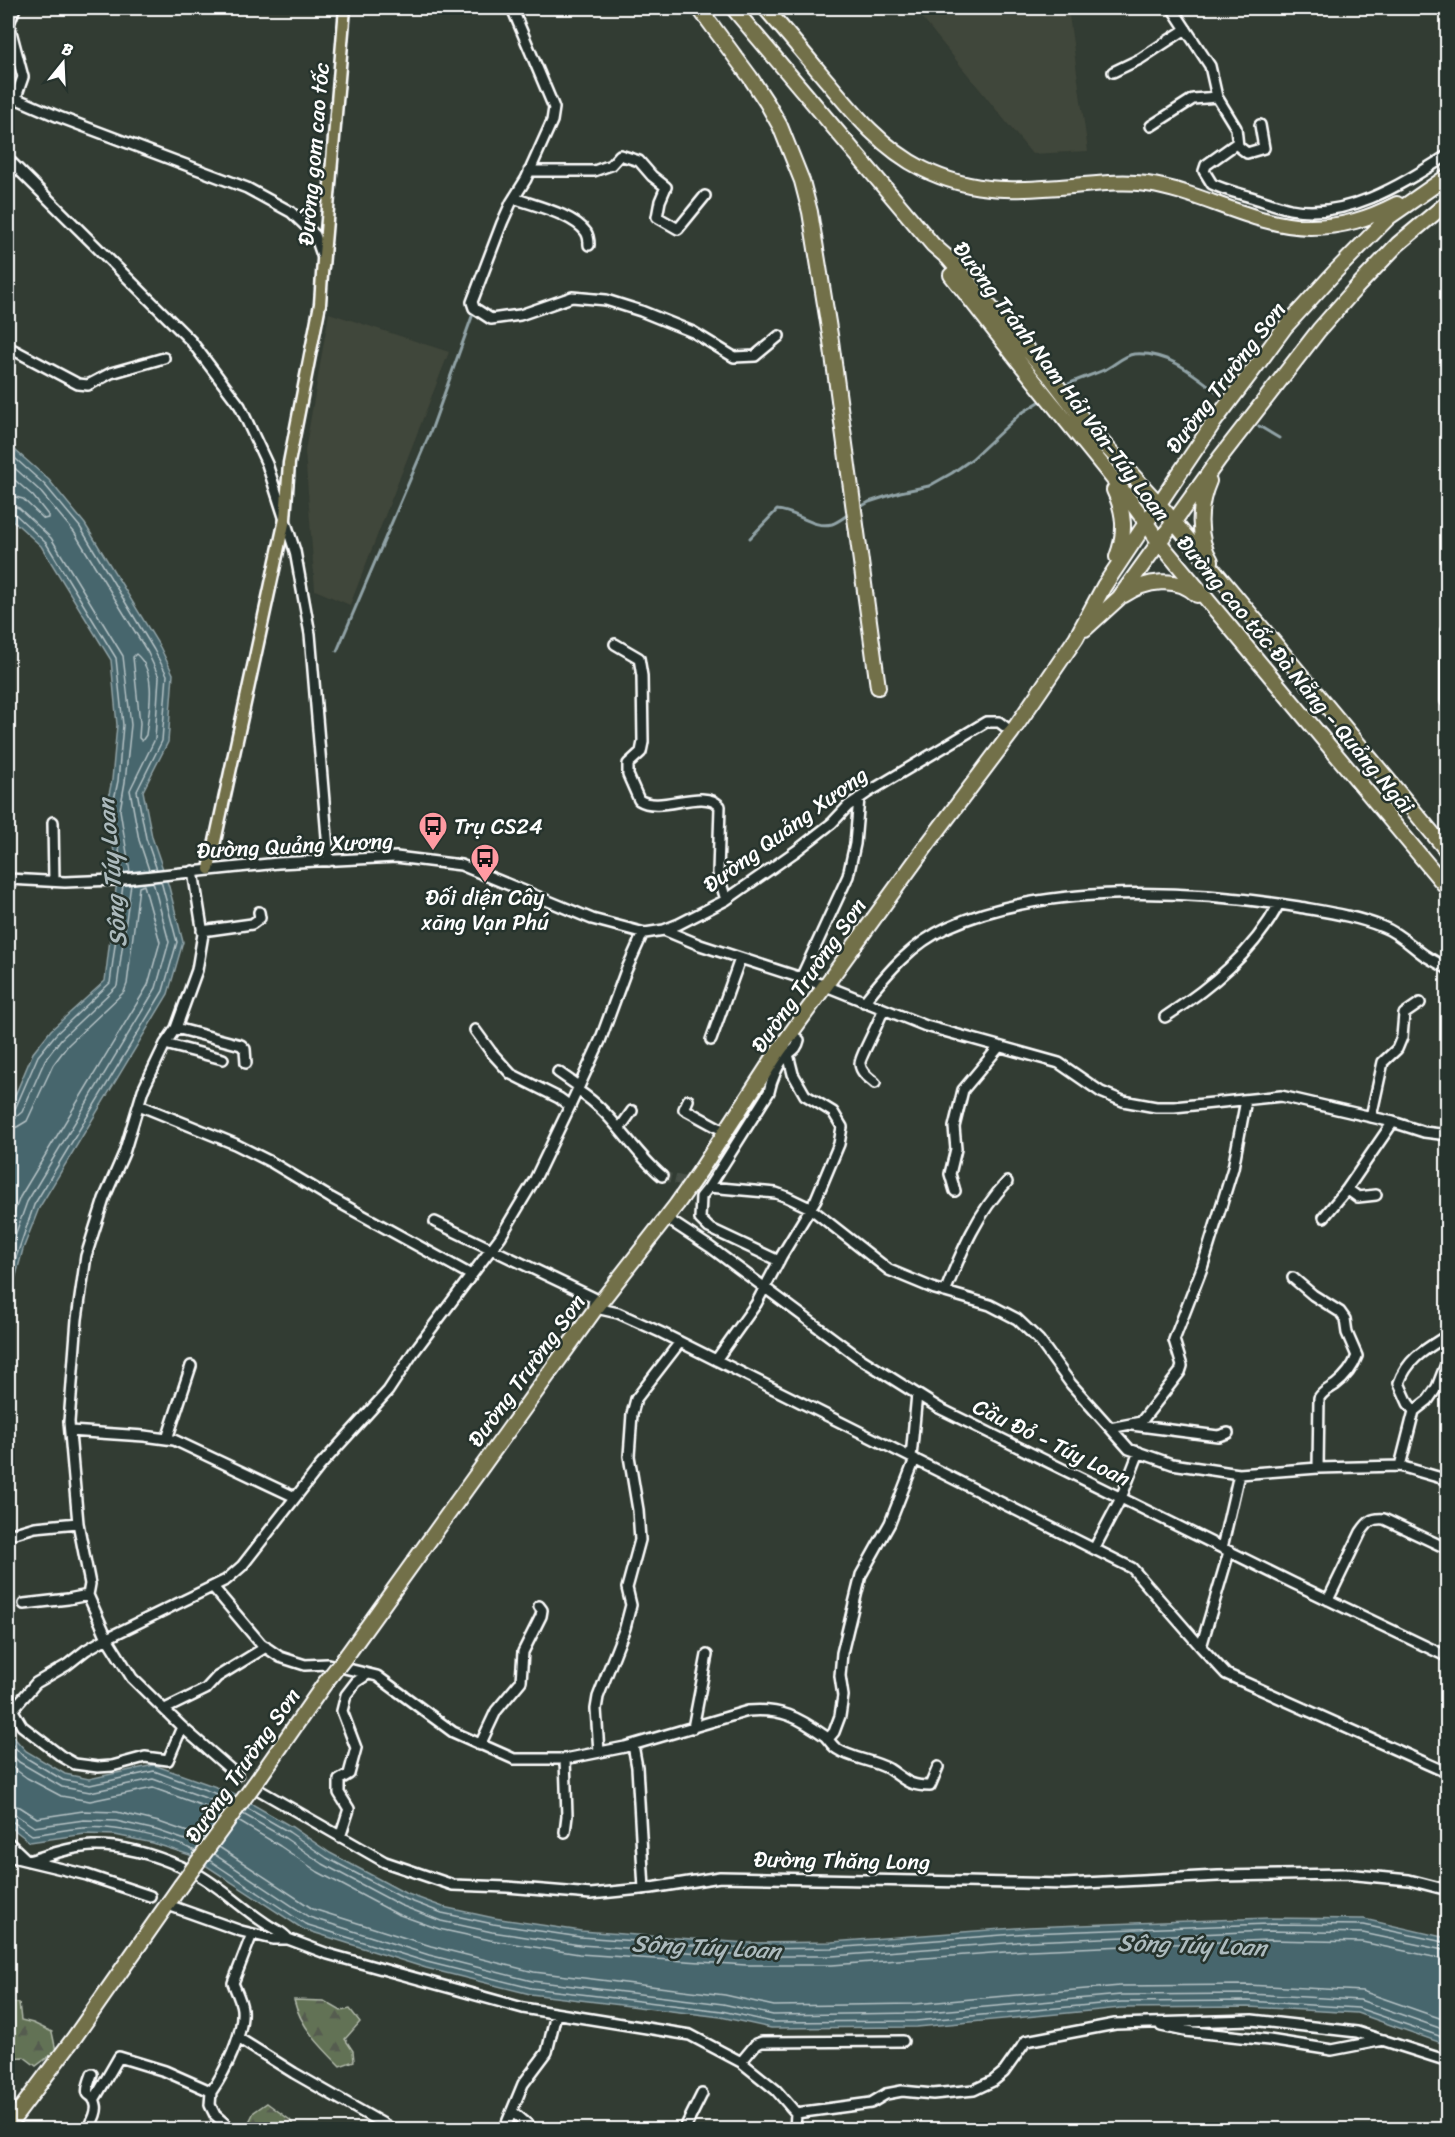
<svg xmlns="http://www.w3.org/2000/svg" width="1455" height="2137" font-family="Sriracha,sans-serif">
  <style>
    .built { fill: #40463a }
    .forest { fill: url(#forest-firs); stroke: #b0b8aa; stroke-width: 1.5 }
    .water { fill: #47666d; stroke: #91a3a7; stroke-width: 1.5 }
    .lines { fill: none; stroke-linecap: round; stroke-linejoin: round }
    .shore { stroke: #b5c2c5; stroke-width: 1.5 }
    .stream { stroke: #91a3a7; stroke-width: 3 }
    .minor-tunnel { stroke: #465047; stroke-width: 9; stroke-dasharray: 9 4.5; stroke-linecap: butt }
    .minor-casing { stroke: #fff; stroke-width: 14 }
    .major-casing { stroke: #fff; stroke-width: 15 }
    .highway-casing { stroke: #fff; stroke-width: 18 }
    .minor { stroke: #26332d; stroke-width: 9 }
    .major { stroke: #726f4a; stroke-width: 10 }
    .highway { stroke: #726f4a; stroke-width: 14 }
    .highway-bridge-casing { stroke: #fff; stroke-width: 18; stroke-linecap: butt }
    .highway-bridge { stroke: #726f4a; stroke-width: 14 }
    .labels { text-anchor: middle; stroke-width: 5; stroke-linejoin: round; paint-order: stroke }
    .street-label { font-size: 22px; fill: #fff; stroke: #26332d }
    .poi-label { font-size: 22px; fill: #fff; stroke: #26332d; text-anchor: start }
    .water-label { font-size: 24px; font-style: italic; fill: #acbabd; stroke: #26332d }
  </style>
  <defs>
    <pattern id="forest-firs" width="22" height="20" patternUnits="userSpaceOnUse" patternTransform="scale(1.5)"><rect width="22" height="20" fill="#627254"/><path d="M5 1l3.5 6h-7zM16 11l3.5 6h-7z" fill="#555b4f"/></pattern>
  </defs>
  <rect width="100%" height="100%" fill="#323c33"/>
  <filter id="ink" filterUnits="userSpaceOnUse"><feTurbulence type="fractalNoise" baseFrequency=".0167" numOctaves="2"/><feDisplacementMap in="SourceGraphic" scale="12" xChannelSelector="R" yChannelSelector="G"/><feConvolveMatrix kernelMatrix="1 2 1 2 8 2 1 2 1" color-interpolation-filters="sRGB"/></filter>
  <g filter="url(#ink)">
    <path class="built" d="M914 8H1068L1088 151 1032 154Z
      M329 313 449 352 350 605 315 590 305 451Z"/>
    <path class="forest" d="M294 2000 324 2001 341 2011 350 2009 360 2022 345 2039 353 2051 354 2061 340 2066C321 2047 300 2026 294 2000Z
      M8 2002 19 2003 21 2020 33 2023 52 2032 56 2051 36 2066 24 2057 8 2058Z
      M267 2103 290 2120 297 2129H277L269 2125 248 2124 254 2112Z"/>
    <path class="water" d="M8 444 49 480 85 524 160 647 173 674 168 742 143 791 152 837 169 887 183 942 168 994 39 1208 23 1249 8 1306V1112L33 1053 51 1030 105 981 117 880 115 857 106 809 112 780 117 725 111 660 41 546 8 516Z
      M8 1731 26 1751 65 1774 89 1779 154 1765 233 1793 292 1827 330 1853 405 1893 443 1907 494 1918 581 1931 747 1943 832 1942 1029 1927 1268 1918 1364 1919 1447 1938V2045L1357 2013 1248 2007 1121 2008 917 2027 771 2028 721 2017 530 1994 426 1968 303 1929 190 1855 153 1843 115 1835 85 1834 30 1842 8 1825Z"/>
    <g class="lines">
      <path class="shore" d="M8 452 45 485 80 527 154 650 167 675 162 741 137 791 146 838 157 870
        M8 462 39 490 74 532 148 653 159 677 155 739 130 790 139 840 149 870
        M8 474 33 496 48 515V518L44 519 23 499 8 495
        M8 504 19 508 51 538 123 656 131 725 125 782 120 810 130 872
        M8 512 14 513 46 543 116 658 123 725 118 781 112 809 123 873
        M136 654C158 672 149 711 146 735L142 741 139 738 140 723 133 657Z
        M8 1112 15 1109 38 1056 56 1034 110 983 123 885
        M8 1119 15 1118 22 1112 45 1060 61 1039 117 986 131 884
        M8 1129 17 1127 27 1121 53 1065 68 1045 124 992 127 984 139 887 144 885 160 942 148 985 20 1197 8 1228
        M8 1255 27 1202 156 988 169 942 153 882
        M8 1281 34 1205 163 991 177 942 161 881
        M8 1740 23 1756 63 1780 90 1785 154 1771 233 1800
        M8 1751 19 1762 62 1787 90 1792 153 1779 228 1806
        M8 1764 27 1778 61 1796 90 1801 153 1788 223 1813
        M8 1804 20 1807 37 1818 83 1811 117 1812 159 1822 205 1838
        M247 1808 289 1832 327 1858 403 1898 442 1913 493 1924 580 1937 747 1949 832 1948 1029 1933 1268 1924 1364 1925 1448 1943
        M8 1813 16 1815 34 1827 84 1820 116 1821 156 1830 200 1845
        M243 1814 285 1838 323 1864 400 1905 441 1921 492 1932 580 1945 747 1956H832L1030 1941 1269 1931 1363 1933 1448 1951
        M8 1821 13 1822 32 1835C49 1833 66 1829 83 1828 113 1825 168 1837 195 1851
        M238 1821 280 1846 318 1872 397 1914 439 1929 490 1940 579 1954 746 1965H832L1030 1950 1269 1940 1362 1942 1448 1960
        M219 1847 313 1909 431 1946 534 1972 725 1995 774 2006 915 2004 1120 1986 1248 1985 1362 1991 1448 2021
        M214 1854 309 1917 429 1955 532 1981 723 2004 773 2015 916 2013 1121 1995 1249 1994 1360 2000 1448 2031
        M209 1860 305 1924 427 1962 531 1988 722 2011 772 2022 916 2021 1121 2002 1248 2001 1358 2008 1448 2039"/>
      <path class="stream" d="M1063 387C1076 379 1091 376 1106 369 1114 365 1125 355 1134 354 1169 351 1196 376 1221 395
        M1259 426 1279 438
        M857 509 869 502 900 492 929 486 952 473 972 459 1020 414 1044 399
        M750 538 777 510C797 511 812 529 832 524 838 522 844 517 849 514
        M337 651 432 428 474 311"/>
      <path class="minor-tunnel" d="M662 1176 709 1187
        M237 1775 257 1789"/>
      <g class="minor-casing">
        <path id="minor" d="M15 8 9 24 23 77 15 100
          M512 8 552 103 554 108 552 121 526 179 511 203 502 223 472 302 474 308 491 319 520 315 572 297 606 300 641 311 693 332 734 357 755 356 779 336
          M1172 8 1210 66 1217 97 1236 128 1238 146 1247 153 1264 148 1260 125
          M1113 72 1140 59 1186 29
          M8 95 59 117 247 188 291 212 315 235 323 258
          M1151 126 1193 99 1217 97
          M1237 143 1206 165 1204 171 1212 184C1224 190 1238 193 1251 197 1264 201 1277 206 1290 209 1347 220 1402 184 1448 155
          M8 159 191 341 240 406 267 464 295 551 310 634 329 861
          M529 171H594L611 165 620 155 639 161 652 176 666 187 660 201 657 217 678 229 705 196
          M514 198C535 206 573 214 586 232 588 235 589 241 589 245
          M8 347 78 384 88 385 111 373 164 358
          M615 644 639 658 642 676 643 742 641 752 628 764V775L639 800C661 814 702 787 720 806L718 873 726 900
          M53 822 54 881
          M193 871 203 934 197 970 176 1028 165 1044 143 1090 124 1153 104 1199 86 1256 77 1319 69 1422 78 1523 90 1584 88 1595 107 1638 132 1678 182 1727 237 1775
          M8 879 65 882 114 880 278 863 396 857 461 865 592 919 645 933 664 930 679 924 726 900 796 851 832 823 848 806 867 793 986 722H999L1012 732
          M664 930 700 945 826 986 926 1026 1059 1063 1101 1092 1123 1101 1156 1107H1174L1281 1096 1393 1122 1424 1132 1448 1135
          M202 931 252 924 260 918 259 912
          M801 978 848 876 855 844 859 798
          M864 1002C888 972 911 944 948 927 1046 882 1194 890 1299 907 1327 912 1356 916 1383 927 1399 933 1410 945 1424 955 1432 960 1440 964 1448 969
          M1165 1017C1211 987 1253 953 1279 904
          M176 1028 241 1045 245 1049 246 1063
          M475 1030 491 1052 511 1074 559 1098 570 1106
          M711 1040 740 959
          M165 1044 223 1059
          M558 1072 578 1086
          M875 1083C869 1078 861 1073 860 1064 859 1059 880 1021 883 1010
          M577 1090C615 1114 630 1149 662 1176
          M688 1100 684 1109 726 1132
          M139 1105 235 1144 271 1162 331 1198 471 1275
          M1371 1117 1383 1062 1397 1049 1402 1037 1404 1014 1420 1003
          M620 1128 632 1111
          M709 1187 769 1092C771 1081 778 1063 787 1055 793 1050 797 1049 799 1040L791 1034
          M1347 1189 1393 1122
          M955 1191 950 1174 956 1149 954 1127 963 1090 999 1047
          M1324 1217 1347 1189 1358 1197 1376 1195
          M666 1218 710 1247 858 1357 939 1408 1293 1583 1448 1657
          M435 1222 590 1296 594 1298 593 1306 596 1308 618 1313 662 1333 1132 1568 1201 1647
          M779 1261 709 1228 700 1219 701 1197 709 1187 776 1193 787 1197 810 1208 889 1270 935 1289 990 1305 1017 1319 1039 1340 1071 1384 1129 1449 1172 1464 1239 1474 1318 1468 1400 1466 1448 1480
          M1293 1278 1313 1295 1340 1312 1345 1319 1347 1333 1357 1356C1353 1367 1344 1378 1335 1385 1329 1389 1323 1391 1319 1398L1318 1468
          M945 1292C961 1253 977 1213 1007 1182
          M716 1360 756 1304 782 1255 816 1199 839 1144 842 1127 833 1112 805 1095 793 1074 789 1058 786 1056
          M1442 1374 1448 1360
          M1414 1411 1408 1403 1399 1383C1408 1358 1426 1349 1448 1335
          M1132 1425 1218 1436 1228 1433
          M1110 1428 1141 1422 1180 1372 1182 1366 1174 1340 1202 1268 1233 1168 1246 1100
          M70 1431 144 1436 174 1440 295 1497
          M167 1439 191 1366
          M911 1457 917 1394
          M1400 1466 1414 1411 1428 1400 1437 1387 1442 1374H1448
          M8 1535 35 1527 78 1523
          M1222 1548 1239 1474
          M1094 1549 1121 1498 1139 1452
          M1229 1552 1201 1647 1226 1674 1448 1773
          M213 1587 261 1644 280 1657 305 1665 328 1664 377 1676 453 1732 514 1759H565L625 1747 748 1711C781 1708 798 1717 825 1736 829 1740 832 1746 837 1749 852 1759 873 1760 889 1769 906 1780 908 1786 930 1786L938 1767
          M1328 1600 1361 1532C1368 1522 1371 1518 1384 1519L1448 1549
          M24 1604 68 1599 88 1595
          M12 1709 22 1726 61 1756 75 1764 98 1767 112 1766 145 1757 168 1760 182 1727
          M165 1709 206 1689 217 1677 266 1647
          M8 1715 36 1683 67 1665 86 1650 107 1638 226 1580 242 1566 320 1466 388 1391 413 1353 501 1236 535 1179 570 1106 600 1041 625 973 643 933
          M693 1728 707 1655
          M828 1739 834 1732 840 1716 843 1696 840 1676 842 1653 861 1575 890 1523 915 1459
          M480 1745 496 1711 521 1681 523 1652 541 1616 542 1610 539 1606
          M633 1745 637 1767 644 1889
          M599 1752 596 1709 598 1697 625 1628 631 1605 627 1588 640 1540 638 1510 629 1456 632 1414 636 1399 680 1342
          M565 1759 567 1816 565 1832
          M259 1790 385 1862 453 1885 507 1887 591 1894 651 1888 720 1877 1065 1884 1218 1876 1346 1874 1409 1880 1448 1890
          M340 1837 349 1809 339 1793V1780L349 1774 356 1748 342 1711 346 1695 356 1682 368 1674
          M8 1842 28 1861C49 1855 70 1847 92 1846 123 1845 155 1855 182 1867
          M8 1856 87 1875 150 1896
          M199 1875C223 1889 242 1908 265 1923 273 1929 282 1931 288 1939
          M168 1905 241 1931 273 1939H288L328 1954 523 2008 690 2035 741 2062 776 2090 796 2113 795 2130
          M1161 2026 1185 2031 1269 2040 1332 2050 1384 2040
          M238 2038 294 2073 394 2130
          M741 2062 756 2044 762 2042 903 2041
          M211 2092C225 2072 244 2034 242 2009 241 2000 236 1991 233 1983L252 1934
          M94 2100 119 2057 165 2071 208 2090 211 2092 210 2105 215 2115 232 2130
          M513 2112 534 2130
          M796 2113 871 2103 886 2094 902 2091 933 2094 974 2090 993 2081 1004 2072 1026 2041 1115 2024 1252 2020 1357 2032 1448 2061
          M88 2130C91 2123 98 2113 96 2105 93 2088 81 2104 92 2074
          M504 2130 523 2084 547 2052 556 2014
          M684 2130 702 2094"/>
      </g>
      <g class="major-casing">
        <path id="major" d="M323 267 345 8
          M209 869 285 519 289 463 320 304 323 260"/>
      </g>
      <g class="highway-casing">
        <path id="highway" d="M699 8 750 77 767 103 780 126 802 181 810 212 831 341 878 687
          M733 8 933 245 948 258 1049 375 1091 430 1159 504 1448 852
          M765 8C786 32 806 56 827 81 855 115 883 149 923 169 977 196 1026 190 1084 185 1105 183 1126 181 1147 184 1203 192 1253 226 1310 227 1342 227 1368 219 1397 204
          M951 275C986 319 1020 364 1056 408 1091 452 1128 494 1159 542L1448 889
          M1209 481C1198 506 1197 538 1211 561
          M1114 490C1125 513 1126 533 1117 557
          M1124 595C1145 581 1177 575 1197 595
          M1085 629 1119 598 1219 459 1319 330 1356 288 1398 244 1448 202
          M1448 631V701
          M700 1171 778 1051 927 845 1012 732 1076 638 1104 586 1146 523 1214 422 1260 361 1285 327 1334 273 1389 217 1448 176
          M347 1655 596 1308 677 1204
          M261 1775 325 1683
          M8 2126 74 2038 181 1885"/>
      </g>
      <use href="#minor" class="minor"/>
      <use href="#major" class="major"/>
      <use href="#highway" class="highway"/>
      <g class="highway-bridge-casing">
        <path id="highway-bridge" d="M677 1204 700 1171
          M325 1683 347 1655
          M181 1885 261 1775"/>
      </g>
      <use href="#highway-bridge" class="highway-bridge"/>
    </g>
  </g>
  <defs>
    <g id="bus-pin" transform="scale(1.5)"><path d="M0 17L-7.5 6A9.5 9.5 0 1 1 7.5 6Z" fill="#ff9aa2" stroke="#26332d"/><path d="M-5-6H5V4H4V6H2V4H-2V6H-4V4H-5ZM-3.5-4V0h7V-4ZM-3.5 1.2v1.5H-2V1.2ZM2 1.2v1.5H3.5V1.2Z" fill="#111"/></g>
  </defs>
  <g fill-rule="evenodd">
    <use href="#bus-pin" x="433" y="826"/>
    <use href="#bus-pin" x="485" y="858"/>
  </g>
  <g class="labels">
    <g class="street-label">
      <text transform="translate(313 154) rotate(-85)" y="8">Đường gom cao tốc</text>
      <text transform="translate(1225 377) rotate(-53)" y="8">Đường Trường Sơn</text>
      <text transform="translate(1062 381) rotate(53)" y="8">Đường Tránh Nam Hải Vân-Túy Loan</text>
      <text transform="translate(1296 674) rotate(50)" y="8">Đường cao tốc Đà Nẵng - Quảng Ngãi</text>
      <text transform="translate(785 829) rotate(-36)" y="8">Đường Quảng Xương</text>
      <text transform="translate(295 845) rotate(-3)" y="8">Đường Quảng Xương</text>
      <text transform="translate(808 975) rotate(-55)" y="8">Đường Trường Sơn</text>
      <text transform="translate(526 1370) rotate(-54)" y="8">Đường Trường Sơn</text>
      <text transform="translate(1052 1442) rotate(26)" y="8">Cầu Đỏ - Túy Loan</text>
      <text transform="translate(242 1765) rotate(-55)" y="8">Đường Trường Sơn</text>
      <text transform="translate(842 1860) rotate(1)" y="8">Đường Thăng Long</text>
    </g>
    <g class="poi-label">
      <text x="454" y="834">Trụ CS24</text>
      <text x="485" y="905" text-anchor="middle">Đối diện Cây<tspan x="485" dy="25">xăng Vạn Phú</tspan></text>
    </g>
    <g class="water-label">
      <text transform="translate(112 873) rotate(-95)" y="8">Sông Túy Loan</text>
      <text transform="translate(1192 1945) rotate(2)" y="8">Sông Túy Loan</text>
      <text transform="translate(706 1947) rotate(3)" y="8">Sông Túy Loan</text>
    </g>
  </g>
  <rect width="1455" height="2137" fill="none" stroke="#26332d" stroke-width="30"/>
  <rect x="15" y="15" width="1425" height="2107" fill="none" stroke="#fff" stroke-width="2" filter="url(#ink)"/>
  <g transform="translate(63 63) rotate(18)" stroke="#26332d" stroke-width="4.5" paint-order="stroke">
  <path d="M0-4.5L10 22L0 15L-10 22Z" fill="#ffffff"/>
  <text y="-9" font-size="16" font-weight="bold" text-anchor="middle" fill="#ffffff">B</text>
  </g>
</svg>
